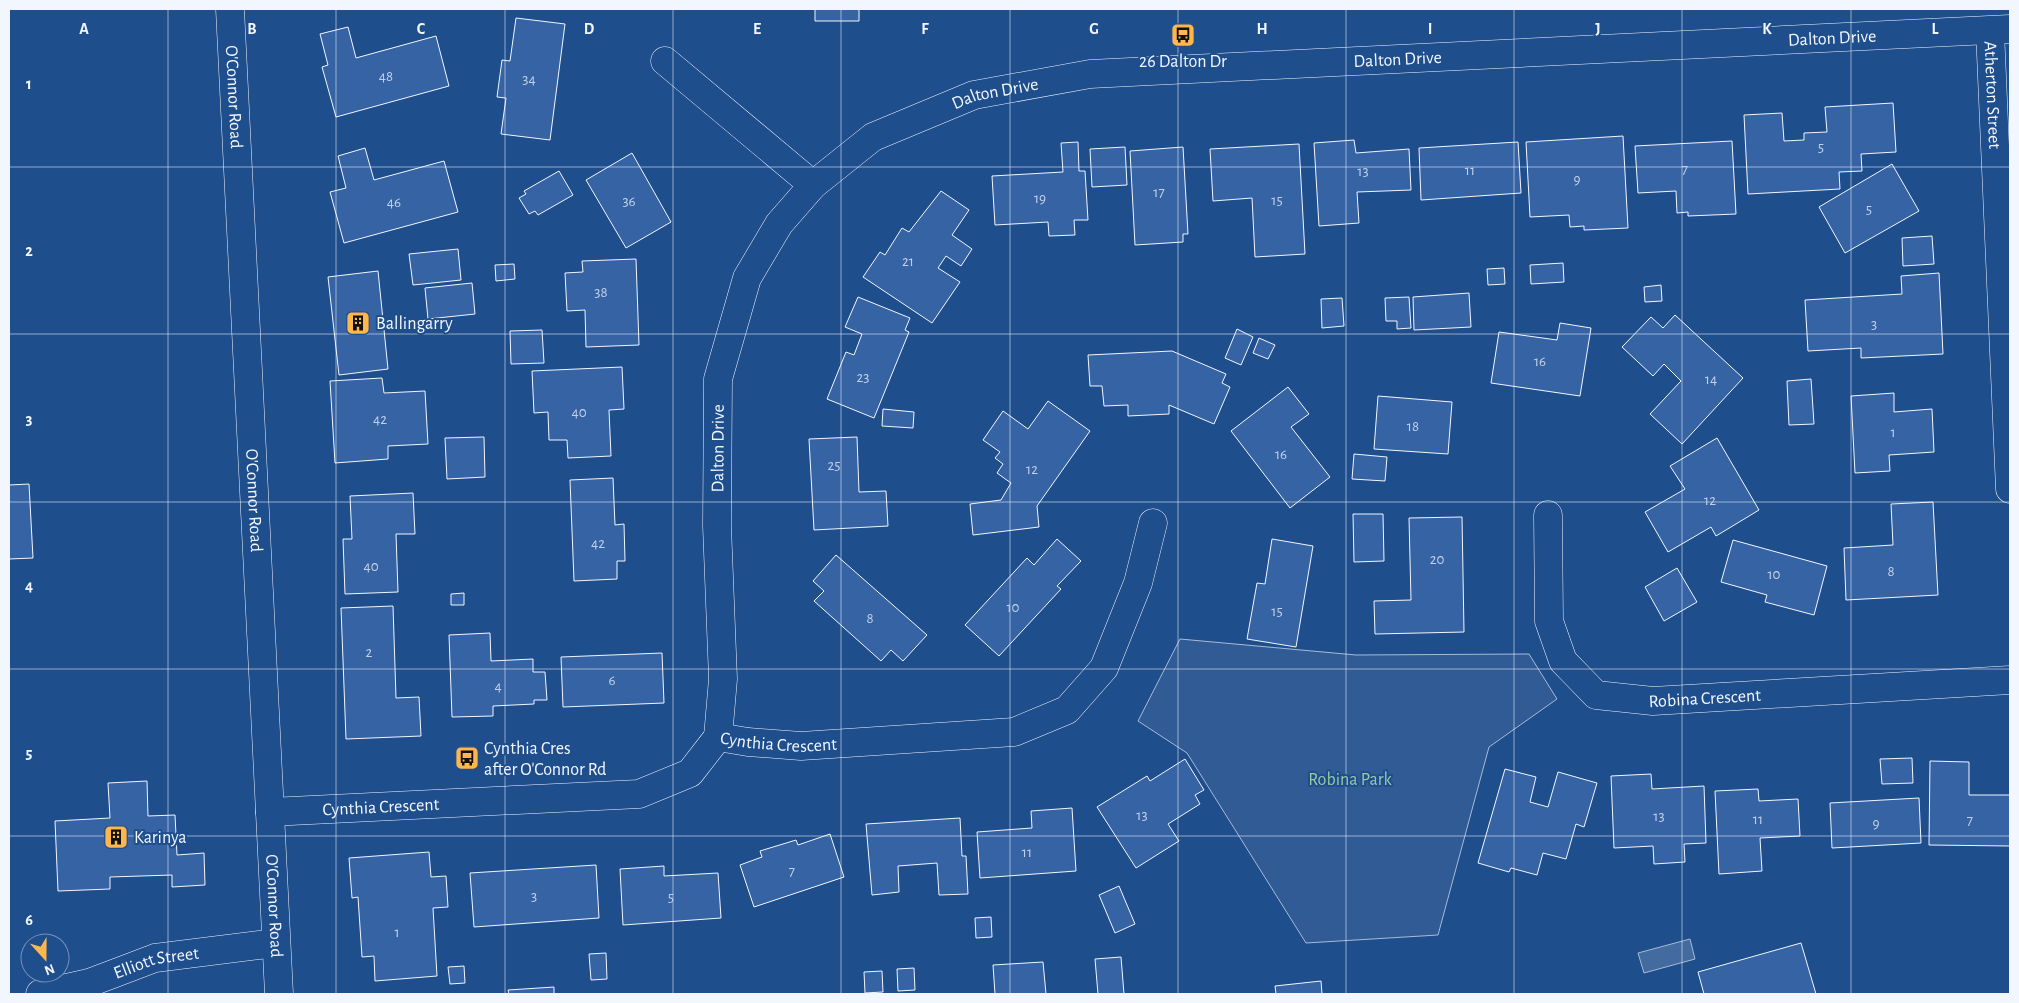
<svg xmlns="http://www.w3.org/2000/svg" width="2019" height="1003" font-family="'Alegreya Sans',sans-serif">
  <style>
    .built { fill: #305b95; stroke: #a8bbd7 }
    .water { fill: #446ba0; stroke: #a8bbd7 }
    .building { fill: #3563a3; stroke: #f2f6ff }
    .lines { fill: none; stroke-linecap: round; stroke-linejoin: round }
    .minor-casing { stroke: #f2f6ff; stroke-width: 29 }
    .minor { stroke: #1f4e8c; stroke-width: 28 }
    .grid { fill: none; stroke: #f2f6ff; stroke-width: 1; stroke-opacity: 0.55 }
    .labels { text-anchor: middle; stroke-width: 4; stroke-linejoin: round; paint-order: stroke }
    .number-label { font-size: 15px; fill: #c3d1e8 }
    .street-label { font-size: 18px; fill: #f2f6ff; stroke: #1f4e8c }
    .poi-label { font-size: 18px; fill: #f2f6ff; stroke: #1f4e8c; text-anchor: start }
    .park-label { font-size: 18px; fill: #97c8a6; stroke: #1f4e8c }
    .grid-label { font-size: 16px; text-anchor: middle; font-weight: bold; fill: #f2f6ff; stroke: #1f4e8c; stroke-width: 4; stroke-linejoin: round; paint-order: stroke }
  </style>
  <rect width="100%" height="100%" fill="#1f4e8c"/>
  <path class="built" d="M1180 639 1356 655 1529 654 1557 699 1489 747 1438 935 1306 943 1187 753 1138 721Z"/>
  <path class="water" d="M1690 939 1695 959 1644 973 1638 953Z"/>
  <path class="building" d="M815 9H859V21H815Z
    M516 18 565 24 550 140 501 134 506 98 497 97 502 60 510 61Z
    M348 27 356 58 436 36 449 86 336 117 322 67 328 65 320 34Z
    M1893 103 1896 152 1861 154 1862 171 1839 172 1840 189 1748 194 1744 115 1782 113 1784 141 1804 140V133L1827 132 1825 107Z
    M1623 136 1628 228 1584 230V226L1570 227 1569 215 1530 217 1526 142Z
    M1354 140 1356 153 1409 149 1411 190 1357 192 1359 223 1319 226 1314 143Z
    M1732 141 1736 214 1688 216V212L1677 213 1676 191 1638 193 1635 146Z
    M1078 142 1079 171H1085L1088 220H1074L1075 235 1049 236 1048 222 995 225 992 176 1063 172 1061 143Z
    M1518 142 1521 193 1421 200 1419 148Z
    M1299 144 1305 254 1255 257 1252 198 1213 201 1210 149Z
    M1125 147 1127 185 1092 187 1090 149Z
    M1183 147 1188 234H1183V242L1135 245 1130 151Z
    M365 148 374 180 444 161 458 212 344 243 330 192 346 188 338 156Z
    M632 153 671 222 626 248 586 180Z
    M1892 164 1919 211 1845 253 1819 207Z
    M559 171 573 195 538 215 535 211 529 214 519 198 526 194 524 191Z
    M941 191 969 210 952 235 972 249 961 266 946 256 938 268 960 282 932 323 863 277 880 252 885 255 902 228 909 232Z
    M1932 236 1934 264 1903 266 1902 238Z
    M458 249 461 280 413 285 409 254Z
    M636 259 639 345 586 347 585 310 567 311 565 273 583 272 582 261Z
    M1563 263 1564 282 1531 284 1530 265Z
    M514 264 515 279 496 281 495 265Z
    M1504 268 1505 284 1488 285 1487 269Z
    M378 271 388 369 339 375 328 277Z
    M1939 273 1943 354 1861 358V348L1808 351 1805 300 1902 294 1901 276Z
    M472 283 475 314 428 319 425 288Z
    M1661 285 1662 301 1645 302 1644 287Z
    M1469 293 1471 327 1414 330 1413 297Z
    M858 297 910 318 905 330 909 332 874 418 827 399 846 352 854 355 862 334 845 327Z
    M1409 297 1411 328 1397 329V321H1386L1385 298Z
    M1342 298 1344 326 1322 328 1321 299Z
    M1675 315 1743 378 1682 444 1650 414 1681 381 1664 364 1653 376 1622 347 1651 317 1663 328Z
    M1560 323 1591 328 1580 396 1491 383 1499 332 1557 340Z
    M1237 329 1253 337 1241 365 1225 358Z
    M542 330 544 363 511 364 510 331Z
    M1259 338 1275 345 1268 359 1253 353Z
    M1172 351 1226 374 1222 383 1230 387 1214 424 1169 405V414L1128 416V405L1104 406 1102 386H1090L1088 355Z
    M622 367 624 409 609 410 611 456 568 458 567 440H549L548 412 534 413 532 371Z
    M382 378 384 393 425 391 428 444 388 446V459L335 463 330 381Z
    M1811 379 1814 424 1789 425 1787 381Z
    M1288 387 1309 414 1291 427 1330 477 1290 508 1231 431Z
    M1894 393V412L1932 409 1934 452 1889 455 1890 471 1855 473 1851 396Z
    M1378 396 1452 402 1448 454 1374 449Z
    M1048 401 1090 431 1037 506 1039 527 973 535 970 504 1001 500 1011 483 997 473 1003 464 995 458 1000 452 983 440 1003 411 1028 429Z
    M883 409 914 412 913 428 882 426Z
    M484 437 485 477 447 479 445 438Z
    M857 437 859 492 886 491 888 526 814 530 809 439Z
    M1717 438 1759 510 1716 536 1711 527 1668 552 1645 512 1685 489 1670 466Z
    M1354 454 1387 457 1385 481 1352 479Z
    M613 478 615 525 624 524 625 561H617V579L574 581 570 480Z
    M29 484 33 558 9 559V485Z
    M413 493 415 534H396L398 592 345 594 343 539H352L350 496Z
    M1933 502 1938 595 1846 600 1844 548 1893 545 1891 504Z
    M1353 514H1383L1384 561 1354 562Z
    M1462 517 1464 632 1375 634 1374 601 1411 600 1409 518Z
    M1057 539 1081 561 1057 586 1061 589 999 656 965 625 1027 558 1034 565Z
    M1272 539 1313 546 1296 647 1247 639 1257 583 1265 584Z
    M1733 540 1827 566 1814 615 1765 602 1767 595 1721 582Z
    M836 555 927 635 903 661 891 650 881 661 814 601 824 591 813 581Z
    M1677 568 1697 602 1664 621 1645 587Z
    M464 593V605H451V594Z
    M393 606 396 698 419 697 421 736 346 739 341 608Z
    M490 633 491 661 533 659V672H545L547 700H534V704L493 706V716L452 717 449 635Z
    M662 653 664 703 563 707 561 657Z
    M1912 758 1913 783 1882 784 1880 759Z
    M1185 759 1204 790 1195 795 1200 804 1168 824 1179 841 1136 868 1097 807 1147 776 1150 781Z
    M1930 761 1969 762V795H2010V846L1929 845Z
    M1505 769 1536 777 1530 802 1548 807 1558 772 1597 783 1584 827 1576 824 1566 859 1543 853 1537 875 1511 868 1509 872 1478 863Z
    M1651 774 1652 789 1704 786 1706 843 1684 844 1685 862 1654 864 1653 846 1614 848 1611 776Z
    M147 781 148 816 175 815 177 855 204 853 205 885 172 887V875L110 877V889L58 891 55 821 110 818 108 783Z
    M1758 789 1759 801 1798 799 1800 836 1760 838 1762 871 1719 874 1715 791Z
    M1919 798 1921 843 1832 848 1830 803Z
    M1072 808 1076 871 980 878 977 832 1032 828 1031 811Z
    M960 818 962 856H966L968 894 939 895 937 863 898 866 899 892 872 895 866 824Z
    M830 834 844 877 754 907 740 865 762 857 760 851 796 840 798 845Z
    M429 852 431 877 446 876 448 907 433 908 437 976 375 981 374 956 362 957 358 897 352 898 349 858Z
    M596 865 599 918 474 927 470 873Z
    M664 866V876L718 873 721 918 623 925 620 869Z
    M1119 886 1135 924 1115 933 1099 895Z
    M991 917 992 937 976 938 975 918Z
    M1801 943 1816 994H1704L1698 972Z
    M606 953 607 979 591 980 589 954Z
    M1121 957 1124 994H1098L1095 959Z
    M1043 962 1046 994H995L993 965Z
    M464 966 465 983 450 984 448 967Z
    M914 968 915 990 898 991 897 969Z
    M882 971 883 992 865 993 864 972Z
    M1321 981 1322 994H1276L1275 986Z
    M554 987V994H509L508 990Z"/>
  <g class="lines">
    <g class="minor-casing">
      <g id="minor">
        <path id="s1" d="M230 9 279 994"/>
        <path id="s2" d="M1990 31 2010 489"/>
        <path d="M665 61 813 185"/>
        <path id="s3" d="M1548 515 1549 621 1563 661 1596 695 1653 701 2010 680"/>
        <path id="s4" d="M718 737 723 679 717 526 718 379 747 278 779 224 813 185 873 137 974 95 1090 74 2010 29"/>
        <path id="s5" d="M718 737 748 742 801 746 1014 732 1067 710 1104 668 1138 583 1153 523"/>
        <path id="s6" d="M270 812 639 794 690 773 718 737"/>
        <path id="s7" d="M40 994 89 983 155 958 276 943"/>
      </g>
    </g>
    <use href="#minor" class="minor"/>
  </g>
  <path class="grid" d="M168 9V994M336 9V994M505 9V994M673 9V994M841 9V994M1010 9V994M1178 9V994M1346 9V994M1514 9V994M1682 9V994M1851 9V994M9 167H2010M9 334H2010M9 502H2010M9 669H2010M9 836H2010"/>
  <defs>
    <g id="bus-square" transform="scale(1.25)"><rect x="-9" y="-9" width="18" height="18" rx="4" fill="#ffb74d" stroke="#1f4e8c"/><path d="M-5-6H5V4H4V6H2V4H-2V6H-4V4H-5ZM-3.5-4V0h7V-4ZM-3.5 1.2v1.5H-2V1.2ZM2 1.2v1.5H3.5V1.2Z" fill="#111"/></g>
    <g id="building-square" transform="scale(1.25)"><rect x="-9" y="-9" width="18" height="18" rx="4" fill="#ffb74d" stroke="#1f4e8c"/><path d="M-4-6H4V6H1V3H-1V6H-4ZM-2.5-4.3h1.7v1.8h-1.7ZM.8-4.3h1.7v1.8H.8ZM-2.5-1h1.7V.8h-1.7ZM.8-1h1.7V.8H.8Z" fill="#111"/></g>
  </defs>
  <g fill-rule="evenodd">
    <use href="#bus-square" x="1183" y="35"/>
    <use href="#building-square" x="358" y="323"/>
    <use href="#bus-square" x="467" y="758"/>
    <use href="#building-square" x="116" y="837"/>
  </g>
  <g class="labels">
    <g class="number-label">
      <text x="386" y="81">48</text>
      <text x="529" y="84">34</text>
      <text x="1821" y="152">5</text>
      <text x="1685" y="174">7</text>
      <text x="1470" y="175">11</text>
      <text x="1363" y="176">13</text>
      <text x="1577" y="184">9</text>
      <text x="1159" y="197">17</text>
      <text x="1040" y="203">19</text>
      <text x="1277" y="205">15</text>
      <text x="629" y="206">36</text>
      <text x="394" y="207">46</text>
      <text x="1869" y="214">5</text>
      <text x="908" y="266">21</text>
      <text x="601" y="297">38</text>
      <text x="1874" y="329">3</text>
      <text x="1540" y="366">16</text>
      <text x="863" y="382">23</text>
      <text x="1711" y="384">14</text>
      <text x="579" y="417">40</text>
      <text x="380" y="424">42</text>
      <text x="1413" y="431">18</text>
      <text x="1893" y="437">1</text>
      <text x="1281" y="459">16</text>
      <text x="834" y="470">25</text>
      <text x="1032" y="474">12</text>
      <text x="1710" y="505">12</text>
      <text x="598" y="548">42</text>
      <text x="1437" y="564">20</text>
      <text x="371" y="571">40</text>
      <text x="1891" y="576">8</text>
      <text x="1774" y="579">10</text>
      <text x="1013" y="612">10</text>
      <text x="1277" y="616">15</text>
      <text x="870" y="623">8</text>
      <text x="369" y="657">2</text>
      <text x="612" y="685">6</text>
      <text x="498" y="691">4</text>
      <text x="1142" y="820">13</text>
      <text x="1659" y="821">13</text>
      <text x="1758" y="824">11</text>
      <text x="1970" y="825">7</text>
      <text x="1876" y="828">9</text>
      <text x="1027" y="857">11</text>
      <text x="792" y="876">7</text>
      <text x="534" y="901">3</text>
      <text x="671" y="902">5</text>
      <text x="397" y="937">1</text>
    </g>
    <g class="street-label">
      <text dy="6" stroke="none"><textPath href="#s4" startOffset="1625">Dalton Drive</textPath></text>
      <text dy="6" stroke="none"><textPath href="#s4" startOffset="1190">Dalton Drive</textPath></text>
      <text dy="6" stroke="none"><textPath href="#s4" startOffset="785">Dalton Drive</textPath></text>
      <text dy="6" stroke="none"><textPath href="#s2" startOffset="64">Atherton Street</textPath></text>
      <text dy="6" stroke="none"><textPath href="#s1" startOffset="88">O'Connor Road</textPath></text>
      <text dy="6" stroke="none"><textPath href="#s4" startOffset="289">Dalton Drive</textPath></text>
      <text dy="6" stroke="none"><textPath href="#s1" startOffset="492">O'Connor Road</textPath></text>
      <text dy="6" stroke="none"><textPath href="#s3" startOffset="305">Robina Crescent</textPath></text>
      <text dy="6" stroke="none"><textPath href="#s5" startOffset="61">Cynthia Crescent</textPath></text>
      <text dy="6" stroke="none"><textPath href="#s6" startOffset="111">Cynthia Crescent</textPath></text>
      <text dy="6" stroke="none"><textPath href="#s1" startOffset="898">O'Connor Road</textPath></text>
      <text dy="6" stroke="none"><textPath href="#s7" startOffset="121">Elliott Street</textPath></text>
    </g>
    <g class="poi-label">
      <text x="1183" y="67" text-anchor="middle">26 Dalton Dr</text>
      <text x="376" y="329">Ballingarry</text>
      <text x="484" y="754">Cynthia Cres<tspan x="484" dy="21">after O'Connor Rd</tspan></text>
      <text x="134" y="843">Karinya</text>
    </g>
    <g class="park-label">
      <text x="1350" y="785">Robina Park</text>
    </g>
  </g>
  <g class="grid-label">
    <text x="84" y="34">A</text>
    <text x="252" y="34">B</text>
    <text x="421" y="34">C</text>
    <text x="589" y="34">D</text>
    <text x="757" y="34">E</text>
    <text x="925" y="34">F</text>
    <text x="1094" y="34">G</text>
    <text x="1262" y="34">H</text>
    <text x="1430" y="34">I</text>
    <text x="1598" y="34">J</text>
    <text x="1767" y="34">K</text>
    <text x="1935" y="34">L</text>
    <text x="29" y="89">1</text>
    <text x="29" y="256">2</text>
    <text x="29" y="424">3</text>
    <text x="29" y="591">4</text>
    <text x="29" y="758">5</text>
    <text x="29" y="925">6</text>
  </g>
  <rect width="2019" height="1003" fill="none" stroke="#f2f6ff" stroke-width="20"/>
  <g transform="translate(45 958) rotate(159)"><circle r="24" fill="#1f4e8c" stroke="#7391ba"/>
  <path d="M0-4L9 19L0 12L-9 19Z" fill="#ffb74d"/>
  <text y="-8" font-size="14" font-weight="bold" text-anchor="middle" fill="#f2f6ff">N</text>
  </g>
</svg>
